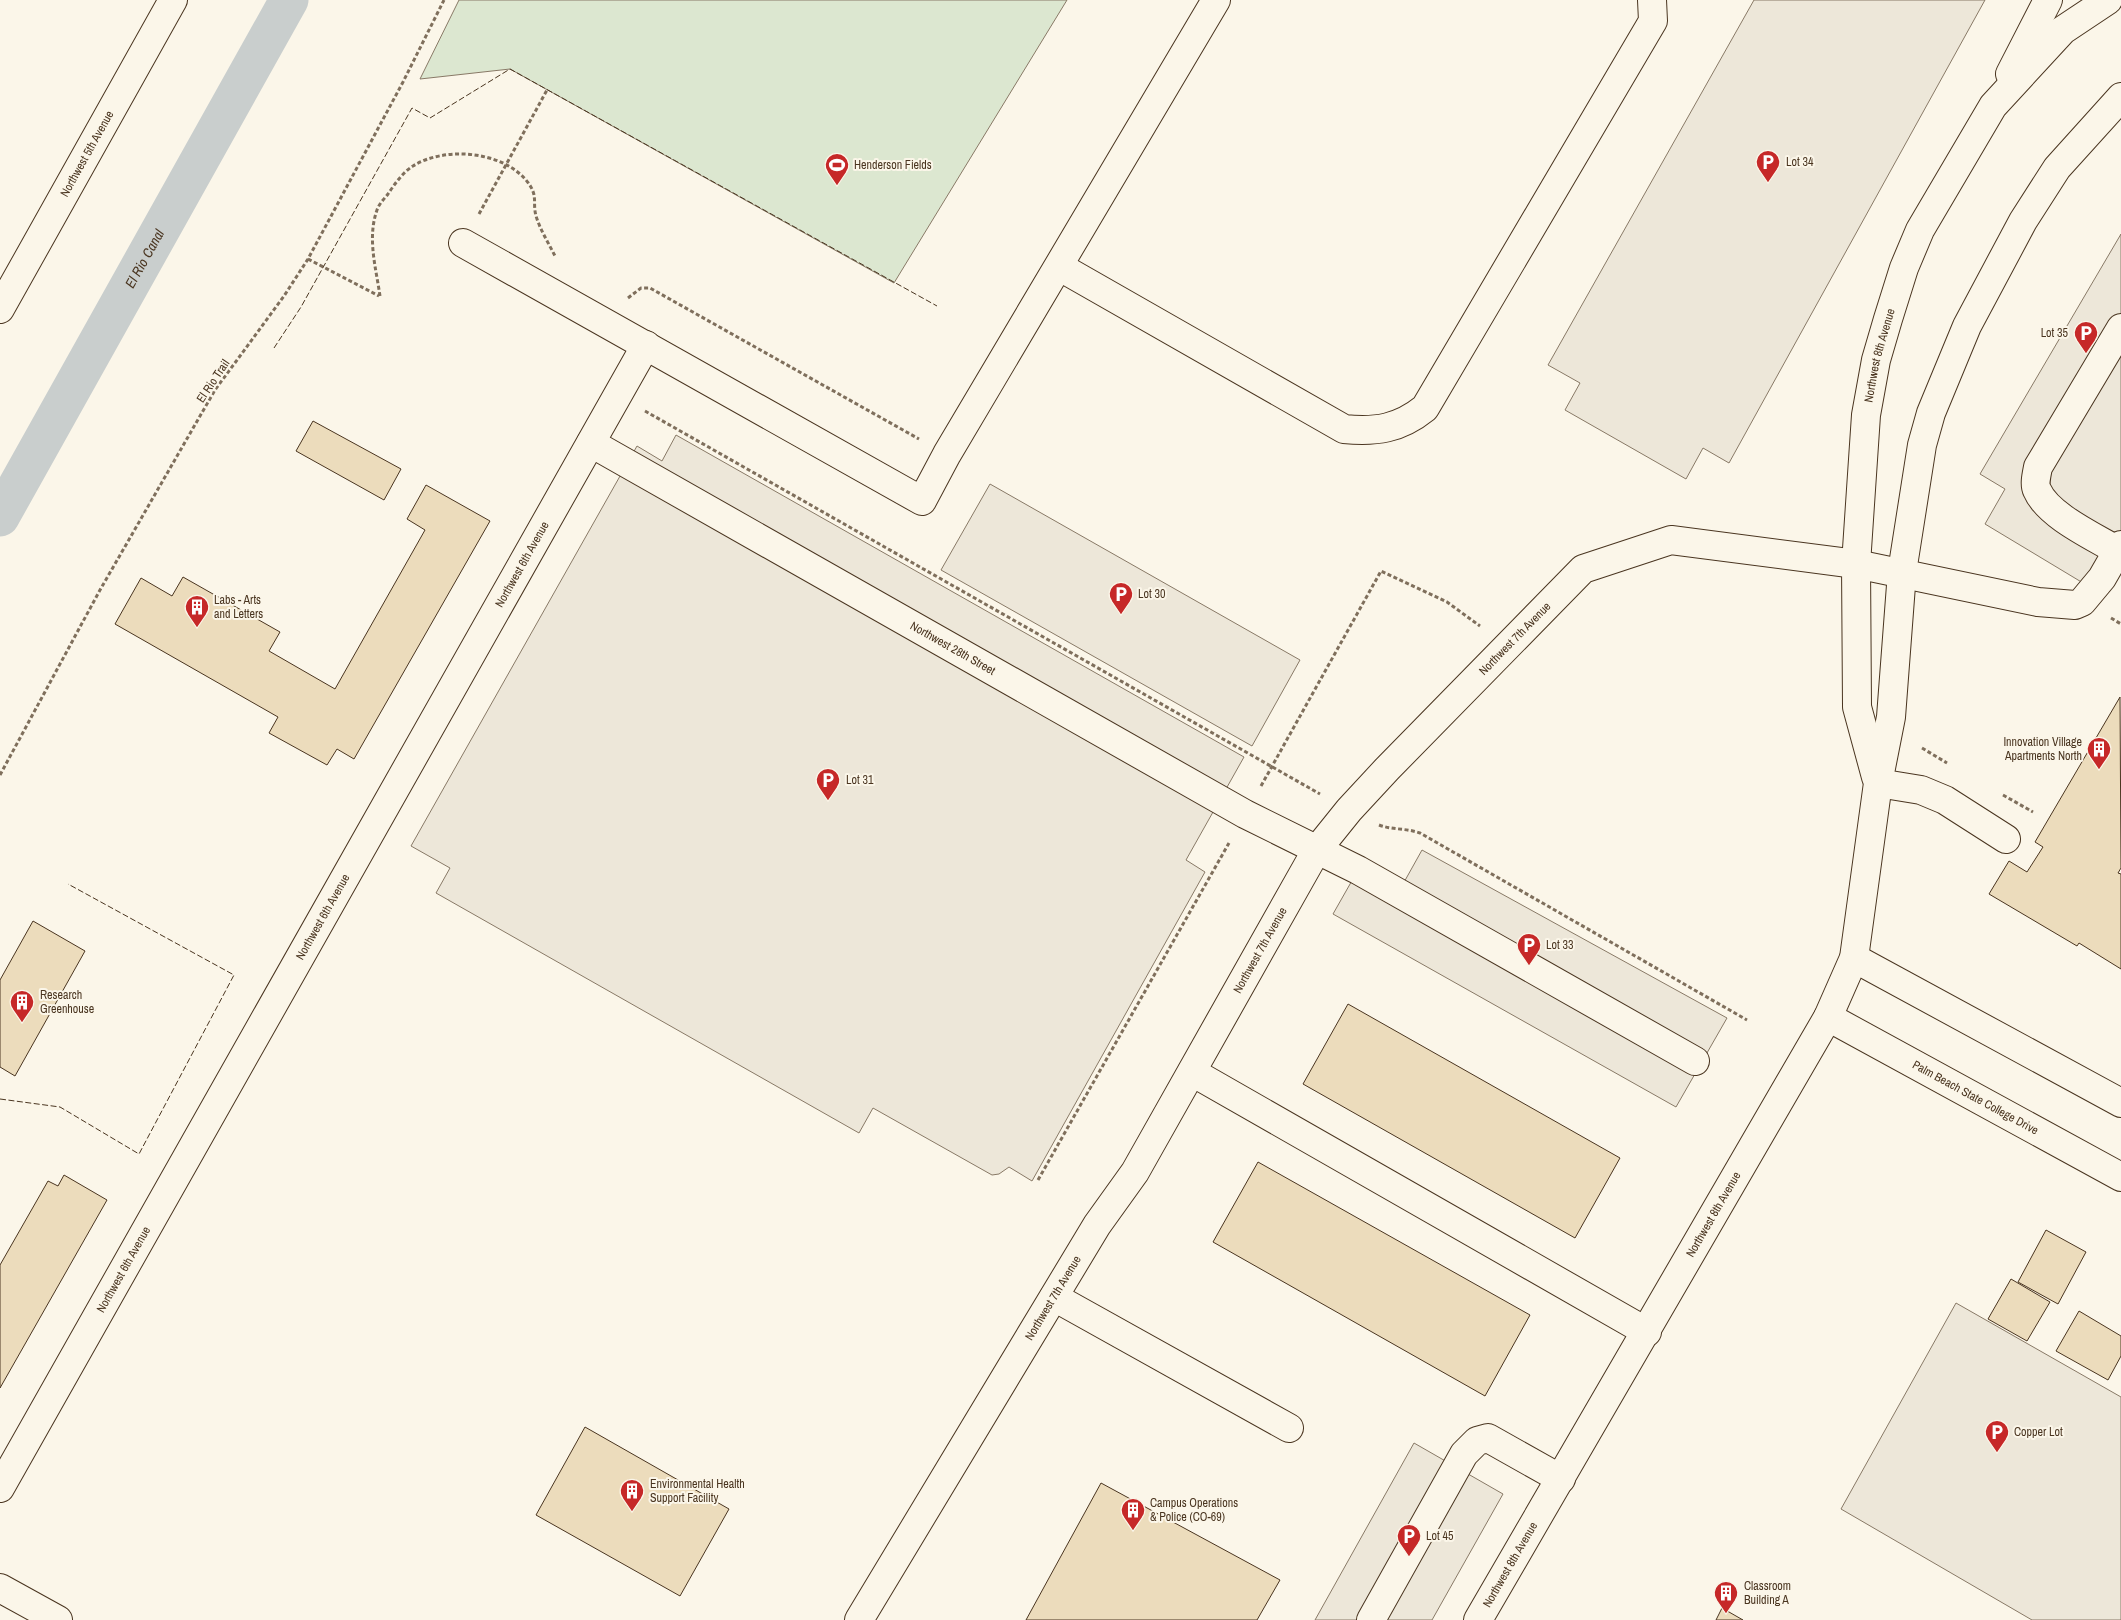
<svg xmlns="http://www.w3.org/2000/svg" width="2121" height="1620" font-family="'Archivo Narrow',sans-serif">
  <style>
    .green { fill: #dce7d0; stroke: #887966 }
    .parking { fill: #ede7d9; stroke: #887966 }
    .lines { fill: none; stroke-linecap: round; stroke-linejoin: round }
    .canal { stroke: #c9cecd; stroke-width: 39 }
    .building { fill: #ecdcbc; stroke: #4a3520 }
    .minor-casing { stroke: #4a3520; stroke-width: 30 }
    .path { stroke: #7f6f5c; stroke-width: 3; stroke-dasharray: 4 2.5; stroke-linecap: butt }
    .minor { stroke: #fbf6e9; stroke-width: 28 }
    .fence { stroke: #4a3520; stroke-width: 1; stroke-dasharray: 6 2.5; stroke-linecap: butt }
    .labels { text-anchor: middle; stroke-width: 4; stroke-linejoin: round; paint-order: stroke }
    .street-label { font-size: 12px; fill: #4a3520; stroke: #fbf6e9 }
    .poi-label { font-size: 12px; fill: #4a3520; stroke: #fbf6e9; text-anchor: start }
    .water-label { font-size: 14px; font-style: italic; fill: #4a3520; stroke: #fbf6e9 }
  </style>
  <rect width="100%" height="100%" fill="#fbf6e9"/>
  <path class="green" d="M459 0H1067L894 283 510 69 420 79Z"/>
  <path class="parking" d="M1754 0H1985L1729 463 1703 448 1686 479 1565 410 1580 383 1548 365Z
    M2121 234V557L2093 589 1985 524 2005 489 1980 474Z
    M676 435 1244 757 1186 860 1205 872 1032 1181 1009 1167 999 1174 992 1175 873 1108 859 1133 436 893 450 868 411 846 637 446 662 461Z
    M990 484 1300 660 1252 746 941 570Z
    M1422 850 1727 1018 1676 1107 1333 914 1358 870 1398 893Z
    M1956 1303 2121 1397V1620H2032L1841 1509Z
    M1414 1443 1503 1494 1432 1620H1315Z"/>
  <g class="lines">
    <path class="canal" id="s1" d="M0 517 289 0"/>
  </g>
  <path class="building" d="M313 421 401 469 384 500 296 451Z
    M426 485 490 521 354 759 337 749 327 765 269 733 278 717 115 624 141 578 172 596 183 577 280 632 269 651 335 689 425 530 407 519Z
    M2120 697 2121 868 2118 873 2121 874V969L2079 943 2077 946 1989 894 2009 861 2027 872 2043 847 2035 842Z
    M33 921 85 951 15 1076 0 1067V980Z
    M1348 1004 1620 1158 1575 1238 1303 1084Z
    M1258 1162 1530 1315 1485 1396 1213 1242Z
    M64 1175 107 1200 0 1388V1265L48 1181 58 1186Z
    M2046 1230 2086 1252 2058 1304 2018 1282Z
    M2011 1279 2050 1302 2027 1341 1988 1319Z
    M2079 1311 2121 1336V1356L2108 1380 2056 1351Z
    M585 1427 729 1509 680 1596 536 1515Z
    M1101 1483 1280 1580 1257 1620H1026Z
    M1722 1608 1743 1620H1716Z"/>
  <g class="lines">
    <g class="minor-casing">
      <g id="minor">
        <path d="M2010 74 2048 0"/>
        <path d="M463 243 922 501 947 454 1216 0"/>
        <path d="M1060 267 1344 429C1376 432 1399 429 1425 408L1653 21 1652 0"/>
        <path id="s2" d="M0 309 173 0"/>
        <path id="s3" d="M591 443 1245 814 1358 870 1695 1061"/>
        <path d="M2118 551C2095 537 2048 516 2037 490 2034 484 2037 473 2038 467L2121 328"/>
        <path id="s4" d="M1876 777 1857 707 1856 564 1866 415 1876 360 1888 319 1904 268 1920 230 1993 106 2063 30 2108 0"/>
        <path d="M1878 783 1921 790 1945 800 2006 839"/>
        <path d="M1854 958 2121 1103"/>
        <path id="s5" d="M1828 1017 2121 1177"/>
        <path d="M1192 1072 1647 1332"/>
        <path d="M1054 1297 1289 1428"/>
        <path id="s6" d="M0 1488 646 345"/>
        <path d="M0 1588 58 1620"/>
        <path id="s7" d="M859 1620 1097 1225 1135 1172 1316 851 1349 810 1387 769 1583 569 1671 540 1856 564 2038 602 2075 605 2082 602 2102 578 2121 545"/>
        <path d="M1371 1620 1464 1454 1477 1441 1488 1438 1561 1479"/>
        <path id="s8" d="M1478 1620 1828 1017 1854 958 1878 783 1891 717 1902 572 1922 445 1931 413 1967 326 2023 221 2057 168 2121 97"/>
      </g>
    </g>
    <path class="path" d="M479 214 547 90
      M308 259 379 296
      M380 296C376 268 367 238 377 210 379 204 384 199 388 194 394 185 403 172 413 166 445 146 501 151 526 180 540 197 531 202 537 219 541 231 549 244 555 256
      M628 298 641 288H650L919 439
      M645 411 1320 794
      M2111 618 2121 624
      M1922 748 1947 763
      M0 775 100 590 215 390 284 296 308 259 403 82 444 0
      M1261 786 1381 571 1447 602 1480 626
      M2003 795 2033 812
      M1379 825C1392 830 1406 828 1420 833L1747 1020
      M1038 1180 1229 843"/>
    <use href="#minor" class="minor"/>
    <path class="fence" d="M274 348 301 307 412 108 430 118 510 69 937 306
      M0 1099 60 1107 139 1154 234 975 68 884"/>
  </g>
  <defs>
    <g id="parking-pin" transform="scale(1.25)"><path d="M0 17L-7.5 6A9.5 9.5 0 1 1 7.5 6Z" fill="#c62828" stroke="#fbf6e9"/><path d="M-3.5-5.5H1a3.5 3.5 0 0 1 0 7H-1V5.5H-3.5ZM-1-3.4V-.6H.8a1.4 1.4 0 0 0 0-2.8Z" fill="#fff"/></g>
    <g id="stadium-pin" transform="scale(1.25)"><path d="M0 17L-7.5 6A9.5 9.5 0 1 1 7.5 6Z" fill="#c62828" stroke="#fbf6e9"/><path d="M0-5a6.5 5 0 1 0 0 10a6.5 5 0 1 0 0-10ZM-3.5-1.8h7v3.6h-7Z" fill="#fff"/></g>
    <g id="building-pin" transform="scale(1.25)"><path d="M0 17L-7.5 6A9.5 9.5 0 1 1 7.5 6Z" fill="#c62828" stroke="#fbf6e9"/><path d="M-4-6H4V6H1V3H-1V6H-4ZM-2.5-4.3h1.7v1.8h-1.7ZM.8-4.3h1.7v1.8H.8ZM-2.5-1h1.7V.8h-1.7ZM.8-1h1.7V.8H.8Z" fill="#fff"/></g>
  </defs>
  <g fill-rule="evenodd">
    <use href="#parking-pin" x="1768" y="162"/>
    <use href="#stadium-pin" x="837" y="165"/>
    <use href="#parking-pin" x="2086" y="333"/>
    <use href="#parking-pin" x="1121" y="594"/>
    <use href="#building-pin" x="197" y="607"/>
    <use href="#building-pin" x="2099" y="749"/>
    <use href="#parking-pin" x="828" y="780"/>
    <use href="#parking-pin" x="1529" y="945"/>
    <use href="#building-pin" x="22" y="1002"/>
    <use href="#parking-pin" x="1997" y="1432"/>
    <use href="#building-pin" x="632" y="1491"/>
    <use href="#building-pin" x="1133" y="1510"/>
    <use href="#parking-pin" x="1409" y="1536"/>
    <use href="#building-pin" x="1726" y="1593"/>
  </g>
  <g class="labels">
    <g class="street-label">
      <text dy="4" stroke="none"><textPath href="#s2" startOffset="178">Northwest 5th Avenue</textPath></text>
      <text dy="4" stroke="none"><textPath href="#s4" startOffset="426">Northwest 8th Avenue</textPath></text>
      <text transform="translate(213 381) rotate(-56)" y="4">El Rio Trail</text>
      <text dy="4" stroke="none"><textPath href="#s6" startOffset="1061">Northwest 6th Avenue</textPath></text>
      <text dy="4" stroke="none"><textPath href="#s7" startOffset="1186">Northwest 7th Avenue</textPath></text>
      <text dy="4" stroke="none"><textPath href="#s3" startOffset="416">Northwest 28th Street</textPath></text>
      <text dy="4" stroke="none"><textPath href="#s6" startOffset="656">Northwest 6th Avenue</textPath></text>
      <text dy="4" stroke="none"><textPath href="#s7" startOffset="781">Northwest 7th Avenue</textPath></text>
      <text dy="4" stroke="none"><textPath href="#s5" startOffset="168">Palm Beach State College Drive</textPath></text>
      <text dy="4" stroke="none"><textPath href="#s8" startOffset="469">Northwest 8th Avenue</textPath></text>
      <text dy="4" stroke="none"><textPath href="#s6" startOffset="251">Northwest 6th Avenue</textPath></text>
      <text dy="4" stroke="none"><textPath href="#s7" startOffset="376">Northwest 7th Avenue</textPath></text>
      <text dy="4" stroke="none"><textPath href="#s8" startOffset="64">Northwest 8th Avenue</textPath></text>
    </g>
    <g class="poi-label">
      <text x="1786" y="166">Lot 34</text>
      <text x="854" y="169">Henderson Fields</text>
      <text x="2068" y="337" text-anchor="end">Lot 35</text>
      <text x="1138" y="598">Lot 30</text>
      <text x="214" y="604">Labs - Arts<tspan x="214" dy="14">and Letters</tspan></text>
      <text x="2082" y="746" text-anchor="end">Innovation Village<tspan x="2082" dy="14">Apartments North</tspan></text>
      <text x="846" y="784">Lot 31</text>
      <text x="1546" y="949">Lot 33</text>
      <text x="40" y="999">Research<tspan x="40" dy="14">Greenhouse</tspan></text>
      <text x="2014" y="1436">Copper Lot</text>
      <text x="650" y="1488">Environmental Health<tspan x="650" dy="14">Support Facility</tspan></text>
      <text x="1150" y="1507">Campus Operations<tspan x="1150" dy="14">&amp; Police (CO-69)</tspan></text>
      <text x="1426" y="1540">Lot 45</text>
      <text x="1744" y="1590">Classroom<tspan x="1744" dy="14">Building A</tspan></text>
    </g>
    <g class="water-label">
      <text dy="5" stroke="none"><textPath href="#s1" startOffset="296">El Rio Canal</textPath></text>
    </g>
  </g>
</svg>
